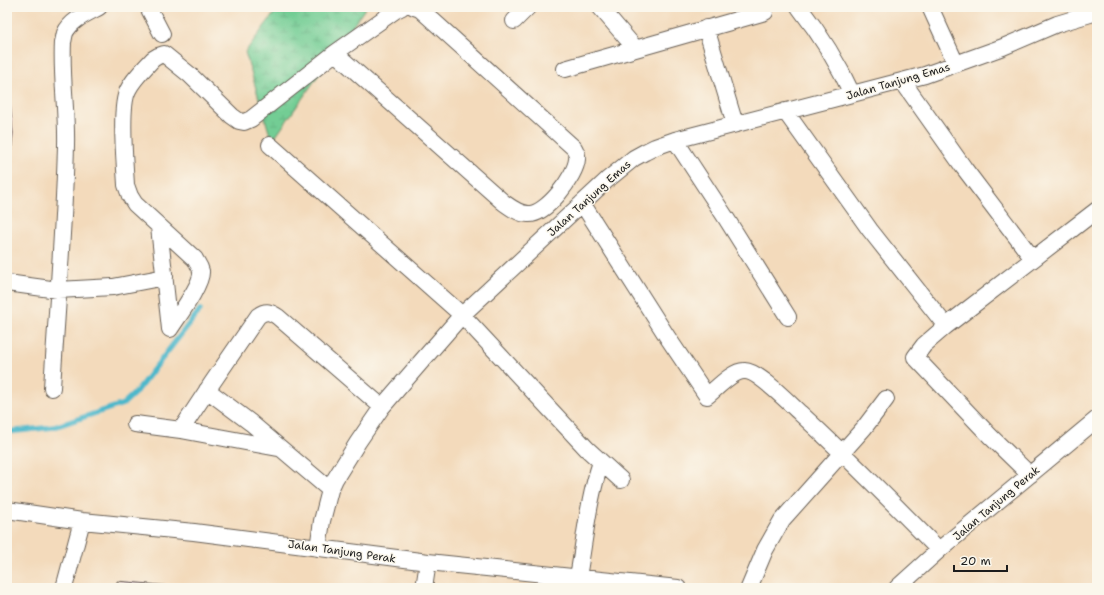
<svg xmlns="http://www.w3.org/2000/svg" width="1104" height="595" font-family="'Shantell Sans',sans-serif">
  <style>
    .wetland { fill: url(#wetland-marsh); stroke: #487458 }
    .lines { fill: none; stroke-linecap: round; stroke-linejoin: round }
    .stream { stroke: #4eb8cb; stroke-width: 5.5 }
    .building { fill: url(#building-cross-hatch) }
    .street-casing { stroke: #675e54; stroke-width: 18 }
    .street { stroke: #fff; stroke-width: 16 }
    .labels { text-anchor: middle; stroke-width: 3; stroke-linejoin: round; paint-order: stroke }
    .street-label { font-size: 11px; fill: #1c1c1c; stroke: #fbf7ec }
  </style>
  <defs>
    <pattern id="wetland-marsh" width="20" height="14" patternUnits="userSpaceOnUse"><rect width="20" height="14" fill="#73cd94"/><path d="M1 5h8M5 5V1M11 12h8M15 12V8" fill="none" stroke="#63af7f"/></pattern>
    <pattern id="building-cross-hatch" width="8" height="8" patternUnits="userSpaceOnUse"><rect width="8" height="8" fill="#c4a2cd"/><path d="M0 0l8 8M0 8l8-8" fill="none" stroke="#9e83a6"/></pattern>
  </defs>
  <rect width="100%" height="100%" fill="#fbf7ec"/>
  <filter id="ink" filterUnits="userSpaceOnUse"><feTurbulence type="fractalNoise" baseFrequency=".025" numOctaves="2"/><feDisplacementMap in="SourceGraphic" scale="8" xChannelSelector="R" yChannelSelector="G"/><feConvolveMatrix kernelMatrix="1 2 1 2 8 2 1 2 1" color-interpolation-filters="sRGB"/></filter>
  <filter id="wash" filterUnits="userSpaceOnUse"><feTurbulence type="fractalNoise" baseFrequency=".012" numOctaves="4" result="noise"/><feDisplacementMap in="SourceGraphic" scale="16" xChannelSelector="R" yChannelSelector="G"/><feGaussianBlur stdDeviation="0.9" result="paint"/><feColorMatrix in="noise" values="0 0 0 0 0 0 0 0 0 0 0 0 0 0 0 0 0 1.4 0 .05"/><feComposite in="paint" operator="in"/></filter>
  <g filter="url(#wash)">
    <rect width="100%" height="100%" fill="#f3dabb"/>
    <path class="wetland" d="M279 7H366L272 142 245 52Z"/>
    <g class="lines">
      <path class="stream" d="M7 432 54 427 123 404 136 392 200 310"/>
    </g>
    <g id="blocks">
      <path class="building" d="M7 80H8L13 133 8 192H7Z
        M117 581 182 587V588H117Z"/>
    </g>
  </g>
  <g filter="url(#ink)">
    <use href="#blocks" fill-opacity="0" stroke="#675e54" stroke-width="1"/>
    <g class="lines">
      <g class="street-casing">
        <path id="street" d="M148 7 162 34
          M600 7 635 48
          M799 7C820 34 838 63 852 94
          M930 7 956 64
          M514 21 528 7
          M706 28 735 124
          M335 53 503 202C510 207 519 214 528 214 545 216 576 176 577 159 578 155 576 152 574 148L420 9 414 7
          M565 69 765 12
          M903 82 964 168 1033 259
          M785 111 870 230 946 326
          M675 140 726 218 788 317
          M270 145 462 315 587 449 621 480
          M582 203 668 338 707 396C716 389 733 370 745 371 758 371 789 403 800 413 848 457 893 503 939 550
          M159 227 170 329
          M7 283 58 290 113 287 165 277
          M170 329C177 318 203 283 201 271 200 266 197 263 195 259L135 204 130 196 126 185C125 164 119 107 128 90 133 79 144 69 153 59L158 56 164 54 190 75 232 116 239 121 244 122 251 119 335 53 396 10 402 7
          M52 388C57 307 64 226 66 145 67 111 61 77 63 42 64 39 64 36 65 33 71 20 88 13 99 7
          M207 390 251 423 330 490
          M135 424 181 430 278 448
          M181 430 212 383 258 316C266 310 271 312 278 317L382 407
          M1030 475 990 436 915 357 924 345 946 326 1097 210
          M7 510 82 521 194 532 428 562 678 588
          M318 548 322 521 330 490 335 479 358 442 382 407 420 363 462 315 607 180 634 158 645 152 655 147 675 140 925 75 1003 47 1057 24 1097 12
          M578 577C585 538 588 500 601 462
          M64 588 82 521
          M424 588 428 562
          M749 588 765 550 782 520 864 428 886 399
          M897 588 939 550 1097 419"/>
      </g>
      <use href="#street" class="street"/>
    </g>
  </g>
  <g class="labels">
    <g class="street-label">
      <text transform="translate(898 81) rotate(-16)" y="4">Jalan Tanjung Emas</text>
      <text transform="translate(589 198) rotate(-42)" y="4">Jalan Tanjung Emas</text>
      <text transform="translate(996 503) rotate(-40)" y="4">Jalan Tanjung Perak</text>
      <text transform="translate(342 551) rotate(8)" y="4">Jalan Tanjung Perak</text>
    </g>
  </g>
  <rect width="1104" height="595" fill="none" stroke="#fbf7ec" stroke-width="24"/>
  <path d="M954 565v6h53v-6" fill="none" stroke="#1c1c1c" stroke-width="2"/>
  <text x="960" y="565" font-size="12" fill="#1c1c1c" stroke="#fbf7ec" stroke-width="3" paint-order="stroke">20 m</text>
</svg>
